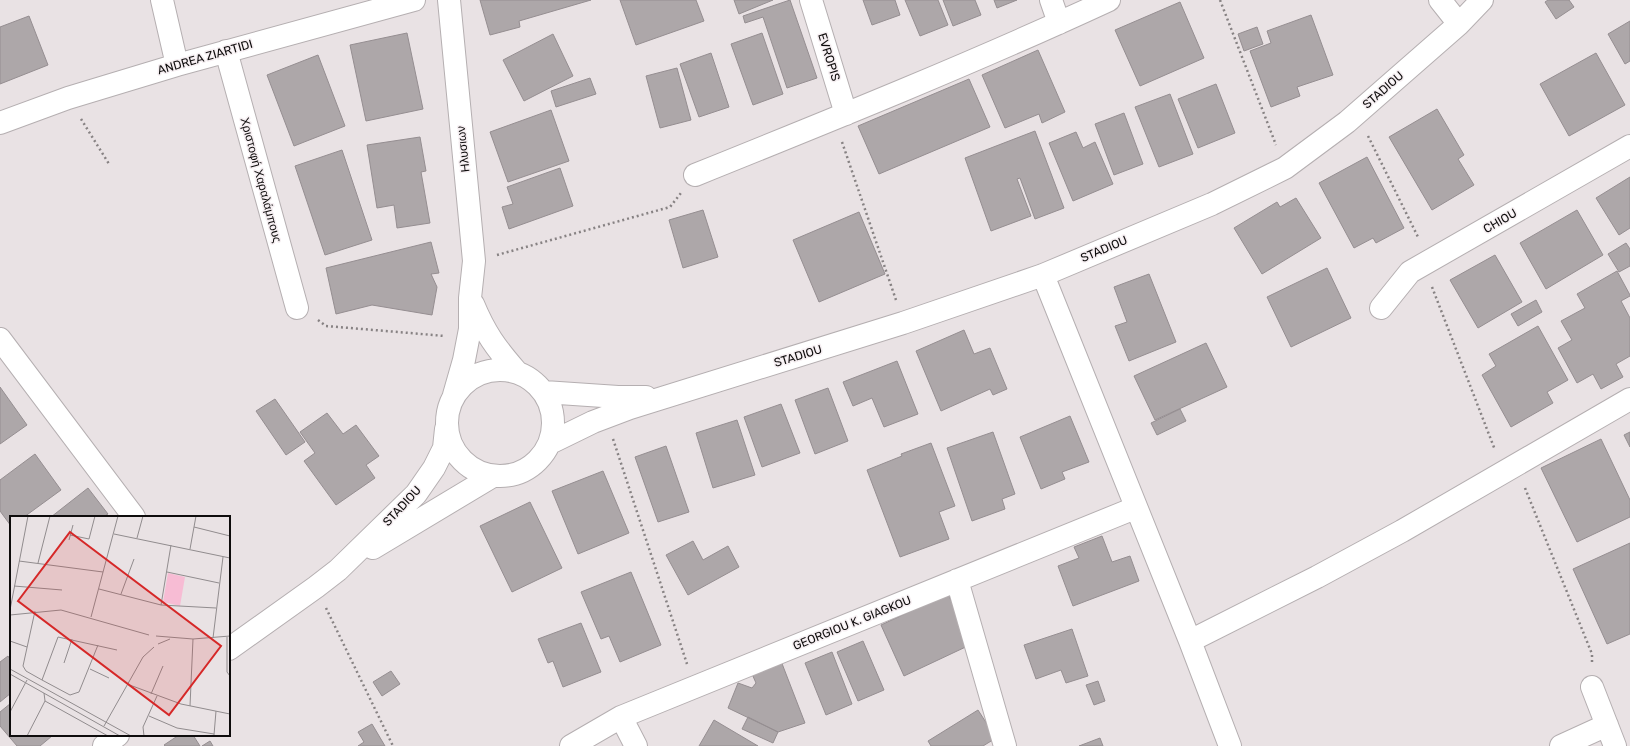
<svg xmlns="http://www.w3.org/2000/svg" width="1630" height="746" font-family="Rubik,sans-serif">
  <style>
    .building { fill: #ada7a9; stroke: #958e91 }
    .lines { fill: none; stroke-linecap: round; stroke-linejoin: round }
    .minor-casing { stroke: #b5afb1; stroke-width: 24 }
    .path { stroke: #878283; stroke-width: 2.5; stroke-dasharray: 2 3; stroke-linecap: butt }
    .minor { stroke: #fff; stroke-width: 22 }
    .labels { text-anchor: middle; stroke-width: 3; stroke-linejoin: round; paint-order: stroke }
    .street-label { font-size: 12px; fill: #0e0c0c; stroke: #f6eff2 }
    .inset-road { fill: none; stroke: #918c8e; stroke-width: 1 }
    .view { fill: #d62828; fill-opacity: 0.15; stroke: #d62828; stroke-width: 2 }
    .inset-edge { fill: none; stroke: #0e0c0c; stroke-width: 2 }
  </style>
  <rect width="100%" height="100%" fill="#e9e2e4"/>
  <path class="building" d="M480 0H591L519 21 520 27 490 35Z
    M620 0H696L704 21 636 45Z
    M734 0H773L739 14Z
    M790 0 817 78 787 88 763 17 745 23 743 16Z
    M863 0H895L900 15 872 25Z
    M905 0H938L948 25 920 36Z
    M943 0H975L981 15 953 26Z
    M994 0H1017L997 8Z
    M1548 0H1569L1574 7 1556 19 1545 2Z
    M1180 2 1204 58 1140 86 1115 30Z
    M1311 15 1333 75 1297 87 1300 96 1271 107 1250 51 1271 43 1267 31Z
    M29 16 48 65 0 84V27Z
    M1630 21V61L1625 64 1608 34Z
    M1257 27 1263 44 1244 51 1238 34Z
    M407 33 423 109 366 121 350 45Z
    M762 33 783 94 753 105 731 44Z
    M553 34 573 76 524 101 503 60Z
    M1038 50 1065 112 1042 123 1039 114 1005 128 982 75Z
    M711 53 729 107 699 117 680 64Z
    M1596 53 1625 105 1569 136 1540 84Z
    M318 55 345 126 294 146 267 75Z
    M677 68 691 120 660 128 646 76Z
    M590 78 596 94 556 107 551 91Z
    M969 79 990 127 879 174 858 126Z
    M1216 84 1235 133 1198 148 1178 99Z
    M1170 94 1193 154 1159 167 1135 107Z
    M1437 109 1464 155 1458 159 1474 185 1432 210 1389 137Z
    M551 110 569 161 508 182 490 132Z
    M1124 113 1143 164 1114 175 1095 124Z
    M1035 131 1064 208 1035 219 1020 178 1017 179 1031 216 991 231 965 158Z
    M1076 132 1083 148 1095 142 1113 184 1073 201 1049 143Z
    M420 137 426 171 421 172 430 223 397 228 394 205 377 208 367 145Z
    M342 150 372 240 325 255 295 166Z
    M1367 157 1404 228 1376 243 1373 238 1354 248 1319 183Z
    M560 168 573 206 509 229 502 207 513 204 507 187Z
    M1630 177V228L1619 235 1596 198Z
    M1296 198 1321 238 1262 274 1234 228 1277 202 1280 207Z
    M703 210 718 257 683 268 669 220Z
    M1577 210 1603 255 1546 289 1520 243Z
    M859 212 885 274 819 302 793 240Z
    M431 242 439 273 431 274 437 287 432 315 372 305 336 314 326 268Z
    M1626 243 1630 249V266L1619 272 1608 254Z
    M1495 255 1522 302 1478 328 1450 280Z
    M1327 268 1351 318 1291 347 1267 297Z
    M1617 271 1630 295V296L1621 301 1630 318V356L1616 364 1623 377 1601 389 1593 374 1577 383 1558 348 1572 340 1561 321 1585 308 1577 294Z
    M1149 274 1176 342 1129 361 1115 326 1127 322 1114 287Z
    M1536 300 1542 312 1518 326 1511 314Z
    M1538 326 1568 380 1547 392 1553 403 1511 427 1482 375 1496 366 1489 354Z
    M964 330 974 354 990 348 1007 389 993 395 990 389 941 411 916 351Z
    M1206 343 1227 387 1155 420 1134 376Z
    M897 361 918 414 884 427 872 398 853 406 843 382Z
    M0 387 27 425 0 444Z
    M828 388 848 441 815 454 795 400Z
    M275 399 305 442 286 455 256 411Z
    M781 404 800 453 762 467 744 417Z
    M1180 409 1186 421 1157 435 1151 423Z
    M327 413 343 434 356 425 379 456 366 465 375 478 336 505 304 461 315 453 300 432Z
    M1070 416 1089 462 1062 472 1065 479 1041 489 1020 437Z
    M737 420 755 475 713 488 696 433Z
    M993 432 1015 494 1002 499 1005 509 972 521 947 448Z
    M1630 432V447L1624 435Z
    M1601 439 1630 500V517L1577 542 1541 468Z
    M931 443 955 506 939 512 949 539 900 557 867 470 902 456 901 454Z
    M666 446 689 512 658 522 635 457Z
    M35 454 61 490 24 517H11V526L0 511V480Z
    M603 471 629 533 578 554 552 491Z
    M88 488 108 514 106 515 107 517H51Z
    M530 502 562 568 512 592 480 526Z
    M1102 536 1112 562 1130 556 1139 581 1073 606 1058 566 1079 558 1074 547Z
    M693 541 703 560 728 546 739 567 688 595 666 555Z
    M1630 543V634L1607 644 1573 569Z
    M631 572 661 645 620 662 609 636 601 639 581 592Z
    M948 594 972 644 904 676 881 625Z
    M581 623 601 672 563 687 553 661 548 663 538 639Z
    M1072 629 1088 676 1066 683 1061 670 1036 679 1024 645Z
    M863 641 884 690 858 701 837 652Z
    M832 652 852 704 826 715 805 663Z
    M8 656 11 661V693L0 702V662Z
    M781 661 805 723 778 732 728 708 738 683 752 688 756 683 752 674Z
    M391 671 400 684 382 696 373 682Z
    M1098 681 1105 701 1094 705 1086 685Z
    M11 703V735L52 736 40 746H17L0 726V712Z
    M978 710 996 738 983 746H931L928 741Z
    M748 717 778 732 773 743 742 729Z
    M714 720 758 746H699Z
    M372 724 385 746H358L364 742 358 732Z
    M179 735H193L200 746H165L164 745Z
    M1100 738 1103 746H1079Z
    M210 741 213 746H202Z"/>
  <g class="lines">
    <g class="minor-casing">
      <path id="minor" d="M162 0 177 65
        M449 0 474 261 470 298V329L464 360 454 395
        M811 0 846 114
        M1051 0 1059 23
        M1440 0 1459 24
        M226 51 297 308
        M0 123 68 98 177 65 414 0
        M695 175C834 119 973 63 1109 0
        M1043 275 1190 641 1230 746
        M473 304C485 333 496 348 516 371
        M1381 308 1410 272 1630 146
        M0 339 134 517
        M447 423a53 53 0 1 1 106 0a53 53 0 1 1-106 0Z
        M544 392 618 397H646
        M550 443 593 422 630 408 903 323 1043 275 1212 204 1285 168 1347 122 1459 24 1482 0
        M373 548 493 476
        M957 580 1005 746
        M1190 641 1317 577 1402 531 1630 399
        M229 649 316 587 338 570 416 494 434 468 444 448 446 429
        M1592 687 1615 746
        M621 717 636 746
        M104 746 118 735
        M571 746 621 717 1135 508
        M1561 746 1607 725"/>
    </g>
    <path class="path" d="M1220 0 1276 145
      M81 119 109 164
      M1368 136 1419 239
      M842 142 896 300
      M497 255 670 207 681 193
      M1432 287 1495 450
      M318 320 326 326 445 336
      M613 439 687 664
      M1525 488 1592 654V664
      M326 608 393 746"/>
    <use href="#minor" class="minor"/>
  </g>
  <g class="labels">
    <g class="street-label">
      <text transform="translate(205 57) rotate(-16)" y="4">ANDREA ZIARTIDI</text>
      <text transform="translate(829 57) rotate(73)" y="4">EVROPIS</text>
      <text transform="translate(1383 90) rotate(-41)" y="4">STADIOU</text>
      <text transform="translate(463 149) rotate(-96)" y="4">Ηλυσιων</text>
      <text transform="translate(261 180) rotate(75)" y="4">Χριστοφή Χαραλάμπους</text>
      <text transform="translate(1500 221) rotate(-30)" y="4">CHIOU</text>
      <text transform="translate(1104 249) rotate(-23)" y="4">STADIOU</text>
      <text transform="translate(798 356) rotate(-17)" y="4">STADIOU</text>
      <text transform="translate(402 506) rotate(-47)" y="4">STADIOU</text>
      <text transform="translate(852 623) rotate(-22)" y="4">GEORGIOU K. GIAGKOU</text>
    </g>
  </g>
  <g transform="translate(10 516)">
    <rect width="220" height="220" fill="#e9e2e4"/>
    <path d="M158 57 175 61 170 90 153 86Z" fill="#f7bcd4"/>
    <path class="inset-road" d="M184 11 220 20M104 18 220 42M60 19 79 23 85 0M127 22 133 0M59 24 63 9M180 33 186 0M9 45 93 56M28 47 40 0M157 56 209 67M4 70 52 74M89 73 151 89 206 92M111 78 124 43M151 89 161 29M0 94 18 0M25 95 13 150 16 155 32 164 60 179 69 176 88 129M0 99 51 94 139 119M81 101 108 0M146 120 183 123 220 120M217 121V156L220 160M203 122 213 41M0 125 17 131M148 128 160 123M54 147 62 123M0 153 121 220M80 153 99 162M0 158 110 220M32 164 48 121 107 134M117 168 171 188 220 198M141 178 153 150M35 185 98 220M180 190 183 123M0 196 17 164M139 200 167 212 204 218M94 210 133 141 144 131M204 219 206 195M17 220 35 185 34 177M134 220 133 211 147 180"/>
    <path class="view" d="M60 16 211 130 159 199 8 85Z"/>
    <rect width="220" height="220" class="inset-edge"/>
  </g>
</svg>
